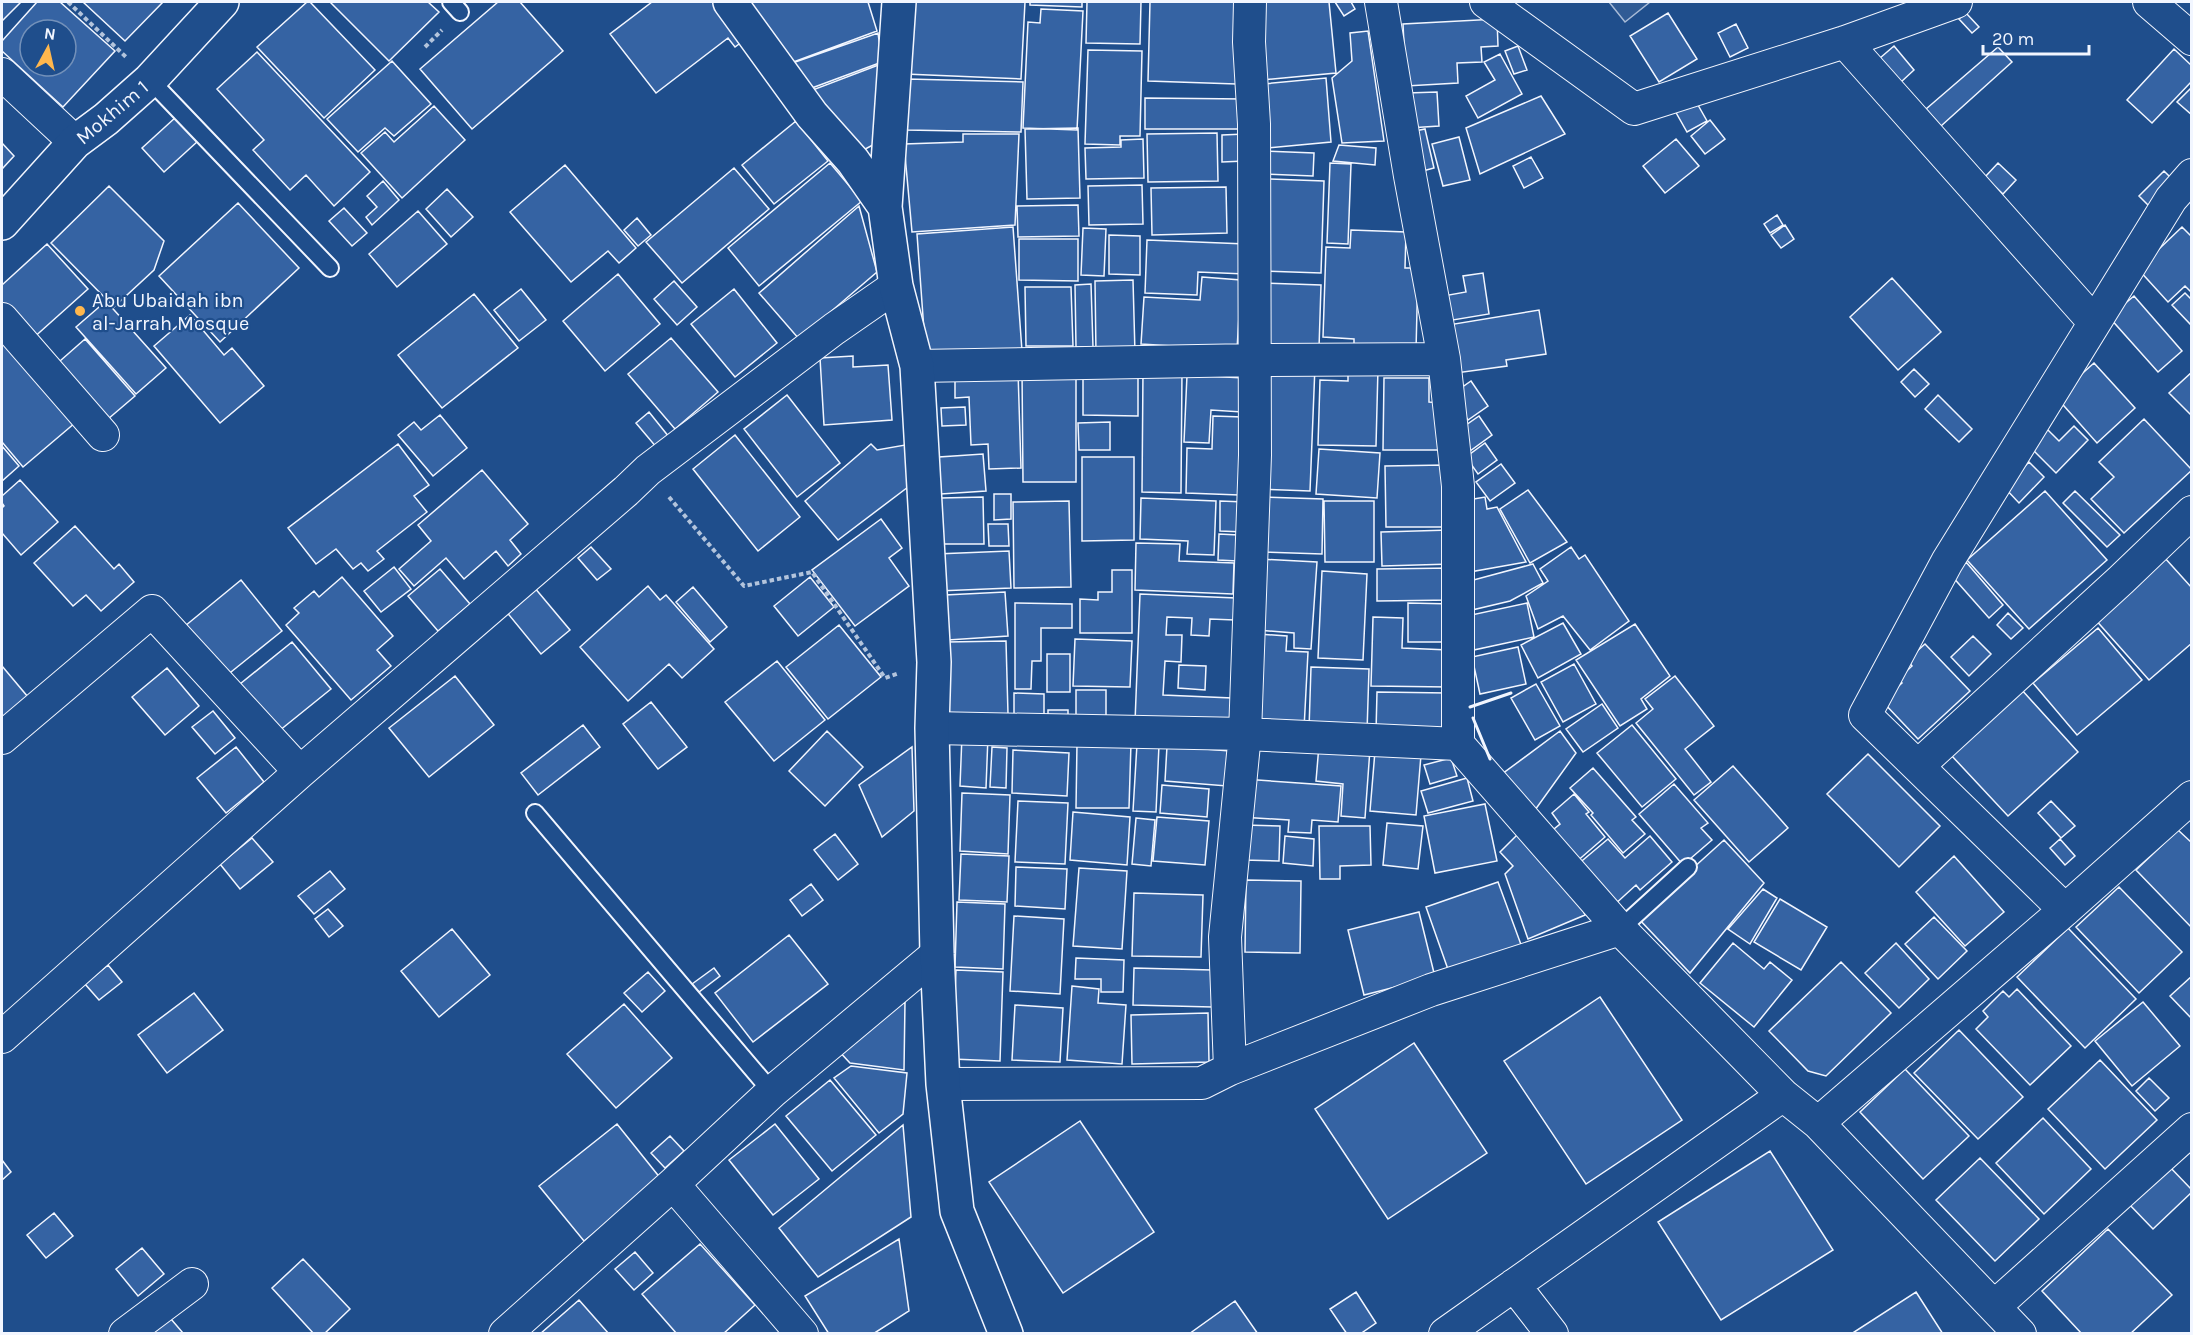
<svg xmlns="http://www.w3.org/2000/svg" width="2193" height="1335" font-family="Karla,sans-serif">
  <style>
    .built { fill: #305b95; stroke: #a8bbd7; stroke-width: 1.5 }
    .building { fill: #3563a3; stroke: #f2f6ff; stroke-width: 1.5; fill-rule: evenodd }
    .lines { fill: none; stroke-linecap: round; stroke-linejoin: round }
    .lane-casing { stroke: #f2f6ff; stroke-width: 20 }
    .street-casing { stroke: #f2f6ff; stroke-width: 34 }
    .secondary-casing { stroke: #f2f6ff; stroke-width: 36 }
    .path { stroke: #b3c4dc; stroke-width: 4; stroke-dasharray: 4.5 3; stroke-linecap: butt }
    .lane { stroke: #1f4e8c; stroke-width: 16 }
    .street { stroke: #1f4e8c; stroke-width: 32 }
    .secondary { stroke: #1f4e8c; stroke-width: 33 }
    .wall { stroke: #f2f6ff; stroke-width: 3 }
    .poi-dot { fill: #ffb74d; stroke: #1f4e8c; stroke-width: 2 }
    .labels { text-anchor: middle; stroke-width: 4.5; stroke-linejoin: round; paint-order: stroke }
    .street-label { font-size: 20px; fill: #f2f6ff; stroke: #1f4e8c }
    .poi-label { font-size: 20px; fill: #f2f6ff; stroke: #1f4e8c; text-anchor: start }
  </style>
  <rect width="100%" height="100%" fill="#1f4e8c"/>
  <path class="built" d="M1609 2H1650L1625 22Z"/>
  <path class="building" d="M2 2H21L2 21Z
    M37 2H60L115 51 63 107 2 51V41ZM30 30H66V66H30Z
    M83 2H163L125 41Z
    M307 2H310L375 70 324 118 257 47Z
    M330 2H428L439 12 389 61Z
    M498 2H520L563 51 472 129 420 69Z
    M652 2H725L751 35 735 47 728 38 656 93 610 34Z
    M748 2H868L877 31 780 67Z
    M909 2H1025L1021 79 905 74Z
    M1030 2H1082V7L1030 5Z
    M1087 2H1141L1140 44 1086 43Z
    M1150 2H1238L1236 84 1148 81Z
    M1255 2H1329L1336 73 1262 80Z
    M1335 2H1351L1355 9 1344 16Z
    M1041 9 1083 11 1077 130 1023 128 1028 22 1040 23Z
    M1668 13 1697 59 1659 82 1630 36Z
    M1966 13 1979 27 1972 33 1959 19Z
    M1497 19 1498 46 1481 47 1482 62 1457 63 1458 83 1406 86 1403 24Z
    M1736 24 1748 48 1730 57 1718 33Z
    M1368 31 1384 141 1342 143 1332 78 1352 61 1350 33Z
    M878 33 882 62 801 92 781 67Z
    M1518 46 1527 70 1514 74 1505 51Z
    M1894 46 1914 70 1901 82 1880 58Z
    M1998 47 2012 62 1941 126 1926 109Z
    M2174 49 2192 66V81L2152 123 2127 100Z
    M1088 50 1142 51 1140 136H1120V145L1085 144Z
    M257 52 370 172 334 206 306 175 290 190 253 150 264 140 217 89Z
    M1500 54 1522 94 1478 118 1466 96 1495 80 1484 62Z
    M392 61 431 104 394 136 385 128 358 152 327 119Z
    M881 64 884 139 856 154 802 94Z
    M1326 78 1331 142 1258 149 1253 85Z
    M907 79 1023 82 1021 132 906 130Z
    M2192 87V115L2177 102Z
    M1437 92 1439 126 1409 128 1407 93Z
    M1541 96 1565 134 1480 174 1466 128Z
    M1145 98 1245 99V129H1145Z
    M1694 98 1707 121 1687 132 1674 109Z
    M434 106 465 140 402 198 361 153 385 132 394 142Z
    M176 117 198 141 164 172 142 148Z
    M1710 120 1725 139 1705 154 1691 136Z
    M796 121 828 161 774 204 742 165Z
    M1078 128 1080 198 1027 199 1025 129Z
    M1425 129 1434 168 1419 172 1410 132Z
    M1217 133 1218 181 1148 182 1147 134Z
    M963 134H1019L1015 225 912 232 904 144 963 142Z
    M1245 134V161L1222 162V135Z
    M1459 137 1470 180 1443 186 1432 144Z
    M1143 139 1144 178 1086 179 1085 148 1121 147V140Z
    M1676 139 1699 166 1665 193 1643 166Z
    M2 143 14 156 2 169Z
    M1339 145 1376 148 1375 165 1333 161Z
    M1264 151 1314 153 1313 176 1263 174Z
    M1531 157 1543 178 1524 188 1513 166Z
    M830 163 862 201 759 286 728 248Z
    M1330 163 1351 164 1348 244 1327 243Z
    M1998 163 2016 180 2003 194 1985 177Z
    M565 165 636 248 619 263 608 251 571 282 510 212Z
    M734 168 769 209 682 283 646 242Z
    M2164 171 2180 187 2155 212 2139 196Z
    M1268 179 1324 181 1321 273 1261 271Z
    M383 181 399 200 372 225 366 217 377 207 367 196Z
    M1142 185 1143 224 1089 225 1088 186Z
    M109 186 164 241 154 270 114 307 51 243Z
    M1226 187 1227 233 1152 235 1151 188Z
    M447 189 473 217 451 237 426 209Z
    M238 203 299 268 220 342 159 276Z
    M1078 205 1079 236 1018 237 1017 206Z
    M859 206 877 272 799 339 759 293Z
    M344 208 367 233 352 246 329 221Z
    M418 211 447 244 397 287 369 254Z
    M1777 215 1783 225 1770 233 1764 224Z
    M637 218 651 235 638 246 624 230Z
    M1785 225 1794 239 1781 248 1771 235Z
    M1013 227 1022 351 926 358 917 234Z
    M2182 227 2192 237V293L2185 286 2168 302 2138 269Z
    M1083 228 1106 229 1104 276 1081 275Z
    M1351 230 1406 232 1405 268H1418L1416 351 1354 349V339L1323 337 1326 247 1350 248Z
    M1109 235 1140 236V275L1109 274Z
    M1019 239H1078V281L1019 280Z
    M1147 240 1246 244 1245 274 1198 272 1197 295 1145 293Z
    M47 244 88 289 31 340 2 309V285Z
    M1483 273 1489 314 1447 321 1443 296 1466 292 1463 276Z
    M618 274 660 324 605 371 563 321Z
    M1202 277 1241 280 1237 350 1141 344 1144 297 1200 300Z
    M1892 278 1941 332 1898 370 1850 317Z
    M1133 280 1135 353 1096 354 1095 281Z
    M674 281 697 307 677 325 654 299Z
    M1265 283 1321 285 1319 348 1264 347Z
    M1091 284 1093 347H1076L1075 285Z
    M1025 287H1071L1073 346H1026Z
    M521 289 546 320 519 341 494 310Z
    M734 289 777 343 735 377 691 324Z
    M2185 293 2192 300V326L2172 305Z
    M474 294 518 348 442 408 398 355Z
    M2134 296 2182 351 2158 372 2109 317Z
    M106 301 166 368 136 394 76 327Z
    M1539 310 1546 354 1506 360 1507 366 1456 373 1448 325Z
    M190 315 224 355 232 348 264 386 220 423 154 346Z
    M2 324 82 417 23 467 2 442Z
    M671 338 718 392 675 429 628 374Z
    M85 339 135 396 101 425 52 368Z
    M853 356V367L888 365 892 420 824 425 820 358Z
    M2094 363 2135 408 2097 443 2056 397Z
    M1264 364 1315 366 1310 491 1260 489Z
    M1348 368H1378L1376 446 1318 445 1320 380 1348 381Z
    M1914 369 1929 384 1915 397 1901 382Z
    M1143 370H1182L1181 493 1142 492Z
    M1018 371 1021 468 989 469 988 444 971 445 969 397 955 398V373Z
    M1022 371 1076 372V482H1023Z
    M1083 372H1138V416L1083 415Z
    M2192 372V416L2169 393Z
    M1187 375 1244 378 1242 412 1211 410 1209 443 1184 442Z
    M1384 378H1429V402L1444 403V450H1383Z
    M1471 381 1488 406 1468 420 1451 395Z
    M787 395 840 463 797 497 744 429Z
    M1938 395 1972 429 1959 442 1925 409Z
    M965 407 966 425 942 426 941 408Z
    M649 412 669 437 657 448 636 423Z
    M440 415 467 448 433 476 398 435 414 422 421 430Z
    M1213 416 1243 417 1239 495 1186 493 1187 448 1212 449Z
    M1479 416 1492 435 1470 451 1456 432Z
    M2144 419 2192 470 2124 533 2091 499 2114 477 2099 462Z
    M1110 422V450H1079L1078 423Z
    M2074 426 2088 440 2056 473 2028 445 2045 427 2059 441Z
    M735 435 800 517 758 551 693 469Z
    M1485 443 1497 460 1478 474 1466 457Z
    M398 444 429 485 414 496 427 512 377 551 384 559 368 571 361 563 353 569 336 549 316 564 288 528Z
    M871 444 877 450 905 445 912 484 838 540 805 501Z
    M2 446 19 466 2 481Z
    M1319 449 1380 453 1377 498 1316 494Z
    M983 454 986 491 941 494 939 457Z
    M1082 457H1134V540L1082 541Z
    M2029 462 2044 477 2019 503 2004 487Z
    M1501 464 1515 483 1490 501 1476 482Z
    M1445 465 1446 527H1386L1385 466Z
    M482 470 528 524 510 540 521 554 508 566 496 551 464 579 446 558 414 586 399 569 431 541 418 525Z
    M20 480 58 522 21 555 2 533V508L4 506 2 503V496Z
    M1528 490 1567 542 1530 563 1500 509Z
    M2045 491 2107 560 2029 629 1967 560Z
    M2075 491 2120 535 2107 547 2063 503Z
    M994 494H1011V519L994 520Z
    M983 497 984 544H942L941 498Z
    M1265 497 1323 499 1322 554 1263 552Z
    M1485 497 1487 509 1497 507 1526 562 1464 573 1462 501Z
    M1141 498 1216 501 1214 555 1187 554 1188 541 1140 539Z
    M1069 501 1071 587 1014 588 1013 502Z
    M1220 501 1245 502 1244 532 1220 531Z
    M1324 501H1374V562H1325Z
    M881 519 902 548 889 558 909 586 855 626 812 570Z
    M988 524H1008L1009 546H989Z
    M75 526 114 569 119 564 134 582 101 611 86 595 73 606 34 563Z
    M1450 530 1452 564 1382 566 1381 532Z
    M1219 534 1238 535 1237 561 1218 560Z
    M1136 543 1180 544 1179 561 1234 563 1233 594 1135 590Z
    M591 547 611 569 597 580 578 558Z
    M1571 547 1579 559 1585 555 1629 621 1590 650 1563 616 1538 629 1526 596 1548 581 1540 569Z
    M1009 551 1011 588 938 591 936 554Z
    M2164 557 2192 588V643L2149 680 2094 618Z
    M1260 559 1317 562 1311 649 1294 648V633L1257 630Z
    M1966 562 2003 605 1989 618 1951 575Z
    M1533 564 1543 583 1510 601 1472 610 1466 582Z
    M394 567 411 589 381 612 364 591Z
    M1453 568V600L1377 601V569Z
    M440 569 470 604 438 631 408 596Z
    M1112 570H1132V633H1080V599L1098 600V592H1112Z
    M1322 571 1367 574 1363 660 1318 658Z
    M342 577 393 636 377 650 391 666 351 700 286 625 299 613 294 608 314 591 319 597Z
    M810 577 834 607 798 636 774 606Z
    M241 580 282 631 226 676 185 626Z
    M648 586 660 600 666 595 714 649 682 678 669 664 628 701 580 647Z
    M534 587 570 630 541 654 505 610Z
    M693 587 727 627 710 642 676 602Z
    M1005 592 1008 636 948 640 945 595Z
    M1140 594 1236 598 1235 620 1210 619 1209 636 1191 635 1192 618 1167 617 1166 635H1182L1181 662 1165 661 1163 695 1232 698 1230 726 1135 722Z
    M1015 603 1072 604V628H1041V661H1032L1031 689H1015Z
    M1408 603 1454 604 1453 642H1408Z
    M1527 603 1534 637 1469 651 1462 617Z
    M2008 613 2023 628 2011 639 1997 625Z
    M1373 617 1403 618 1402 648 1449 650V687L1371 686Z
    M1563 623 1581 654 1538 678 1521 645Z
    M1635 624 1670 676 1641 699 1647 709 1620 726 1576 660Z
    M839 625 881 677 828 719 786 667Z
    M2098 628 2142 680 2077 735 2033 683Z
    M1258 634 1287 636 1286 651 1308 652 1304 729 1254 726Z
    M1973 636 1991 654 1969 676 1951 657Z
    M1075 639 1132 641 1130 687 1073 686Z
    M1006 641 1008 714 949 715 947 642Z
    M292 642 331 689 274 735 235 688Z
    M1925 644 1970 691 1918 739 1882 701 1902 683 1898 679 1912 666 1907 660Z
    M1518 647 1526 684 1480 694 1472 657Z
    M1047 654H1070V692H1047Z
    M777 661 825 720 774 761 725 702Z
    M1574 664 1596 704 1563 722 1541 682Z
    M1179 665 1206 666 1205 690 1178 688Z
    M2 666 28 697 2 719Z
    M1311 667 1369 669 1367 732 1309 729Z
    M167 668 199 706 165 735 132 697Z
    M455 676 494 725 429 777 389 728Z
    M1675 676 1714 726 1685 749 1711 782 1694 795 1636 723 1653 709 1645 699Z
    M1536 684 1560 726 1535 740 1511 698Z
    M2021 689 2078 752 2008 816 1951 755Z
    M1076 690H1106V724L1076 723Z
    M1377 692 1447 693 1446 734 1376 732Z
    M1014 693 1044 694V720H1014Z
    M651 702 687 747 658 769 623 724Z
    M1602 704 1618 728 1583 752 1566 729Z
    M1048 710H1068V728H1048Z
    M213 711 235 738 215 754 192 727Z
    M583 725 600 747 538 795 521 773Z
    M1632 725 1676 779 1642 807 1597 753Z
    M827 731 863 767 825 806 789 771Z
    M1560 731 1576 753 1530 817 1498 777Z
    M962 735 988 736 986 788 960 786Z
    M1077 743H1131L1129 808H1076Z
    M1137 744 1159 745 1156 812 1133 811Z
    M1319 745 1370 749 1365 818 1341 816 1343 784 1316 781Z
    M1167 746 1230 751 1227 786 1165 781Z
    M236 747 264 782 226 813 197 778Z
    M912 747 914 811 882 837 859 785Z
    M992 747 1007 748 1006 788 990 787Z
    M1013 750 1069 753 1067 796 1012 793Z
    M1375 751 1421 755 1416 815 1370 811Z
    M1868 754 1940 826 1899 867 1827 794Z
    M1451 758 1457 776 1430 784 1424 765Z
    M1733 766 1788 828 1749 862 1694 800Z
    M1593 768 1636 817 1632 820 1645 834 1623 853 1591 815 1593 813 1570 788Z
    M1467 778 1473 801 1428 813 1421 791Z
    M1243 779 1341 786 1338 822 1312 820 1311 833 1288 832 1289 820 1240 817Z
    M1674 784 1708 823 1701 828 1712 840 1683 865 1639 814Z
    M1162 785 1209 789 1207 817 1160 813Z
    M962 793 1010 795 1008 854 960 851Z
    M1574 794 1589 812 1586 814 1605 837 1575 863 1549 833 1560 824 1552 813Z
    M1018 801 1068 803 1065 864 1015 862Z
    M2051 801 2075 826 2061 838 2038 813Z
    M1485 804 1497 861 1435 873 1424 816Z
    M1073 812 1130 817 1127 865 1070 860Z
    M1157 817 1209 821 1205 865 1153 861Z
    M1136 818 1155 820 1151 866 1132 864Z
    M1387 823 1423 826 1418 869 1383 865Z
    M1244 825 1280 826 1279 861 1243 860Z
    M1319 826H1370L1371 865 1340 866V879H1320Z
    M2178 830 2192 843V928L2136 870Z
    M1519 833 1576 894 1585 915 1528 939 1505 874 1513 866 1500 852Z
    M835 834 858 864 838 880 814 850Z
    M1285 836 1314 839 1313 866 1283 863Z
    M1650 836 1672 862 1640 890 1636 885 1613 906 1577 865 1608 839 1625 858Z
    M252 838 273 862 240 889 220 864Z
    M2060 839 2075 856 2065 865 2050 848Z
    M1724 840 1764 883 1690 973 1638 918Z
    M961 854 1009 856 1007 902 959 900Z
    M1954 856 2004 912 1965 946 1916 892Z
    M1016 867 1067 869 1065 909 1015 906Z
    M1079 868 1127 871 1122 949 1073 946Z
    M330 871 345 889 314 914 298 896Z
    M1246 880 1301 881 1300 953 1245 952Z
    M1498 882 1523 950 1450 975 1426 907Z
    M811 884 823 900 802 916 790 900Z
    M2119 887 2182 952 2139 993 2076 927Z
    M1763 889 1777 898 1750 944 1728 929Z
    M1134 893 1203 895 1201 957 1132 956Z
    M1780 899 1827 927 1801 970 1754 942Z
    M957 902 1005 904 1003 969 955 967Z
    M328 909 343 926 329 937 315 919Z
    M1419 912 1435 977 1364 995 1348 930Z
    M1014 916 1064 919 1060 994 1010 991Z
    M1934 917 1967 951 1938 979 1905 944Z
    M2068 928 2136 999 2085 1048 2017 977Z
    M452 929 490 975 439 1017 401 971Z
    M789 935 828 984 753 1042 715 993Z
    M1733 943 1764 969 1770 962 1792 980 1754 1027 1700 983Z
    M1896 943 1929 979 1899 1008 1865 973Z
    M1076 958 1124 960 1123 992H1101V979H1075Z
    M1841 962 1891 1013 1826 1076 1808 1071 1769 1031Z
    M108 965 122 982 99 1000 85 984Z
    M714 968 720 976 699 992 692 984Z
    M1134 968 1212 970V1007L1133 1005Z
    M956 970 1003 972 1000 1061 952 1059Z
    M648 972 665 991 642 1012 624 993Z
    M2192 976V1019L2170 996Z
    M1072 986 1099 989 1098 1003 1126 1005 1122 1064 1067 1060Z
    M2017 989 2071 1046 2030 1085 1976 1029 1988 1017 1983 1011 2003 991 2009 997Z
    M194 993 223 1030 167 1073 138 1035Z
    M1600 997 1682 1120 1586 1184 1504 1061Z
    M905 1002 904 1070 850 1063 837 1049Z
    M2143 1002 2180 1046 2132 1086 2095 1041Z
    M624 1004 672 1058 616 1108 567 1054Z
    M1015 1005 1063 1008 1060 1062 1012 1060Z
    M1208 1013 1209 1062 1132 1064 1131 1015Z
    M1959 1030 2023 1097 1978 1139 1914 1073Z
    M1414 1043 1487 1153 1388 1219 1315 1109Z
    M2100 1060 2157 1120 2105 1169 2048 1109Z
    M851 1066 907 1073 903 1114 879 1133 834 1078Z
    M1905 1069 1969 1136 1923 1179 1860 1112Z
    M2149 1078 2169 1098 2155 1111 2136 1091Z
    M830 1080 876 1135 832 1171 786 1116Z
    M2043 1118 2091 1169 2044 1214 1996 1163Z
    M1080 1121 1154 1232 1063 1293 989 1182Z
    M617 1124 661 1179 584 1241 539 1186Z
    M775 1124 819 1179 773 1215 729 1160Z
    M903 1125 911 1217 818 1277 779 1228Z
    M670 1136 684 1151 665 1168 651 1153Z
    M1770 1151 1833 1250 1721 1320 1658 1222Z
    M1980 1158 2039 1219 1995 1261 1936 1200Z
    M2 1160 11 1172 2 1180Z
    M2167 1164 2192 1190V1192L2153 1229 2127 1202Z
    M54 1213 73 1236 46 1258 27 1235Z
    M2108 1229 2172 1295 2130 1334H2082L2042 1291Z
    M899 1239 909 1311 873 1334H829L805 1296Z
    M700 1244 755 1305 723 1334H677L642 1294Z
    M142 1248 164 1274 138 1296 116 1269Z
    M635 1252 653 1273 634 1290 615 1269Z
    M303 1259 350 1309 324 1334H314L272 1288Z
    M1356 1292 1376 1323 1360 1334H1347L1330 1309Z
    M1916 1292 1943 1334H1851Z
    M579 1300 609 1334H540Z
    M1235 1301 1258 1334H1189Z
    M165 1312 183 1333 139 1334Z"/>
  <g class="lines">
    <g class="lane-casing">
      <path id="lane" d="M451 2 460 12
        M150 80 330 268
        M535 813 772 1092
        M1620 929 1688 867"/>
    </g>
    <g class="street-casing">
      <path id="street" d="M1381 2 1410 176 1444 359 1458 486V744
        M1486 2 1634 109 1845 42 1956 2
        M2149 2 2192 39
        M1845 42 2094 322
        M2 74 75 142
        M2 319 103 435
        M917 366 1254 360 1444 359
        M932 728 1245 734 1458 744 1620 929 1783 1095 1818 1123 2020 1334
        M2 738 152 611 300 772
        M1919 765 2121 580 2192 512
        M2065 910 1865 715 1947 562 2171 199 2192 175
        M2 1037 300 772 626 491 648 470 834 329 896 286
        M1230 1069 1225 937 1245 734 1255 455 1254 124 1249 42 1250 2
        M943 1084 1202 1083 1230 1069 1431 990 1620 929
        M1818 1123 2065 910 2192 797
        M673 1184 802 1334
        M1514 1285 1552 1334
        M1995 1306 2192 1129
        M125 1334 192 1284
        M505 1334 673 1184 772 1092 937 954
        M1445 1334 1783 1095"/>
    </g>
    <g class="secondary-casing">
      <path id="secondary" d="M730 2 812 115 853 161 885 207
        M899 2 885 207 896 286 917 366 934 662 932 728 937 954 943 1084 957 1211 1006 1334
        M2 223 75 142 106 119 150 80 222 2"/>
    </g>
    <path class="path" d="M68 2 126 57
      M425 47 442 30
      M669 497 744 586 812 572 885 678 899 673"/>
    <use href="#lane" class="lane"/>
    <use href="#street" class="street"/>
    <use href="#secondary" class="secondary"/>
    <path class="wall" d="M1470 707 1511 693
      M1473 718 1490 759"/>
  </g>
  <circle class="poi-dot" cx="80" cy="311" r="6"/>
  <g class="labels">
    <g class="street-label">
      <text transform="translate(112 112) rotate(-40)" y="7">Mokhim 1</text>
    </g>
    <g class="poi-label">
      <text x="92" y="307">Abu Ubaidah ibn<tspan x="92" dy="23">al-Jarrah Mosque</tspan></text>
    </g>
  </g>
  <rect width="2193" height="1335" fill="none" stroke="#f2f6ff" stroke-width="6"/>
  <g transform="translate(48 48) rotate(8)"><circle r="28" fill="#1f4e8c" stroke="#7391ba" stroke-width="1.5"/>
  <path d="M0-4.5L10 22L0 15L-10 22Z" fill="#ffb74d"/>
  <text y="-9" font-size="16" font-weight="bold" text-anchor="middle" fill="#f2f6ff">N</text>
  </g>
  <path d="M1983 45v9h106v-9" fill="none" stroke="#f2f6ff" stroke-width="3"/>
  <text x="1992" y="45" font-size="18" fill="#f2f6ff" stroke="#1f4e8c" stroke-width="4.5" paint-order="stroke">20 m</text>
</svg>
